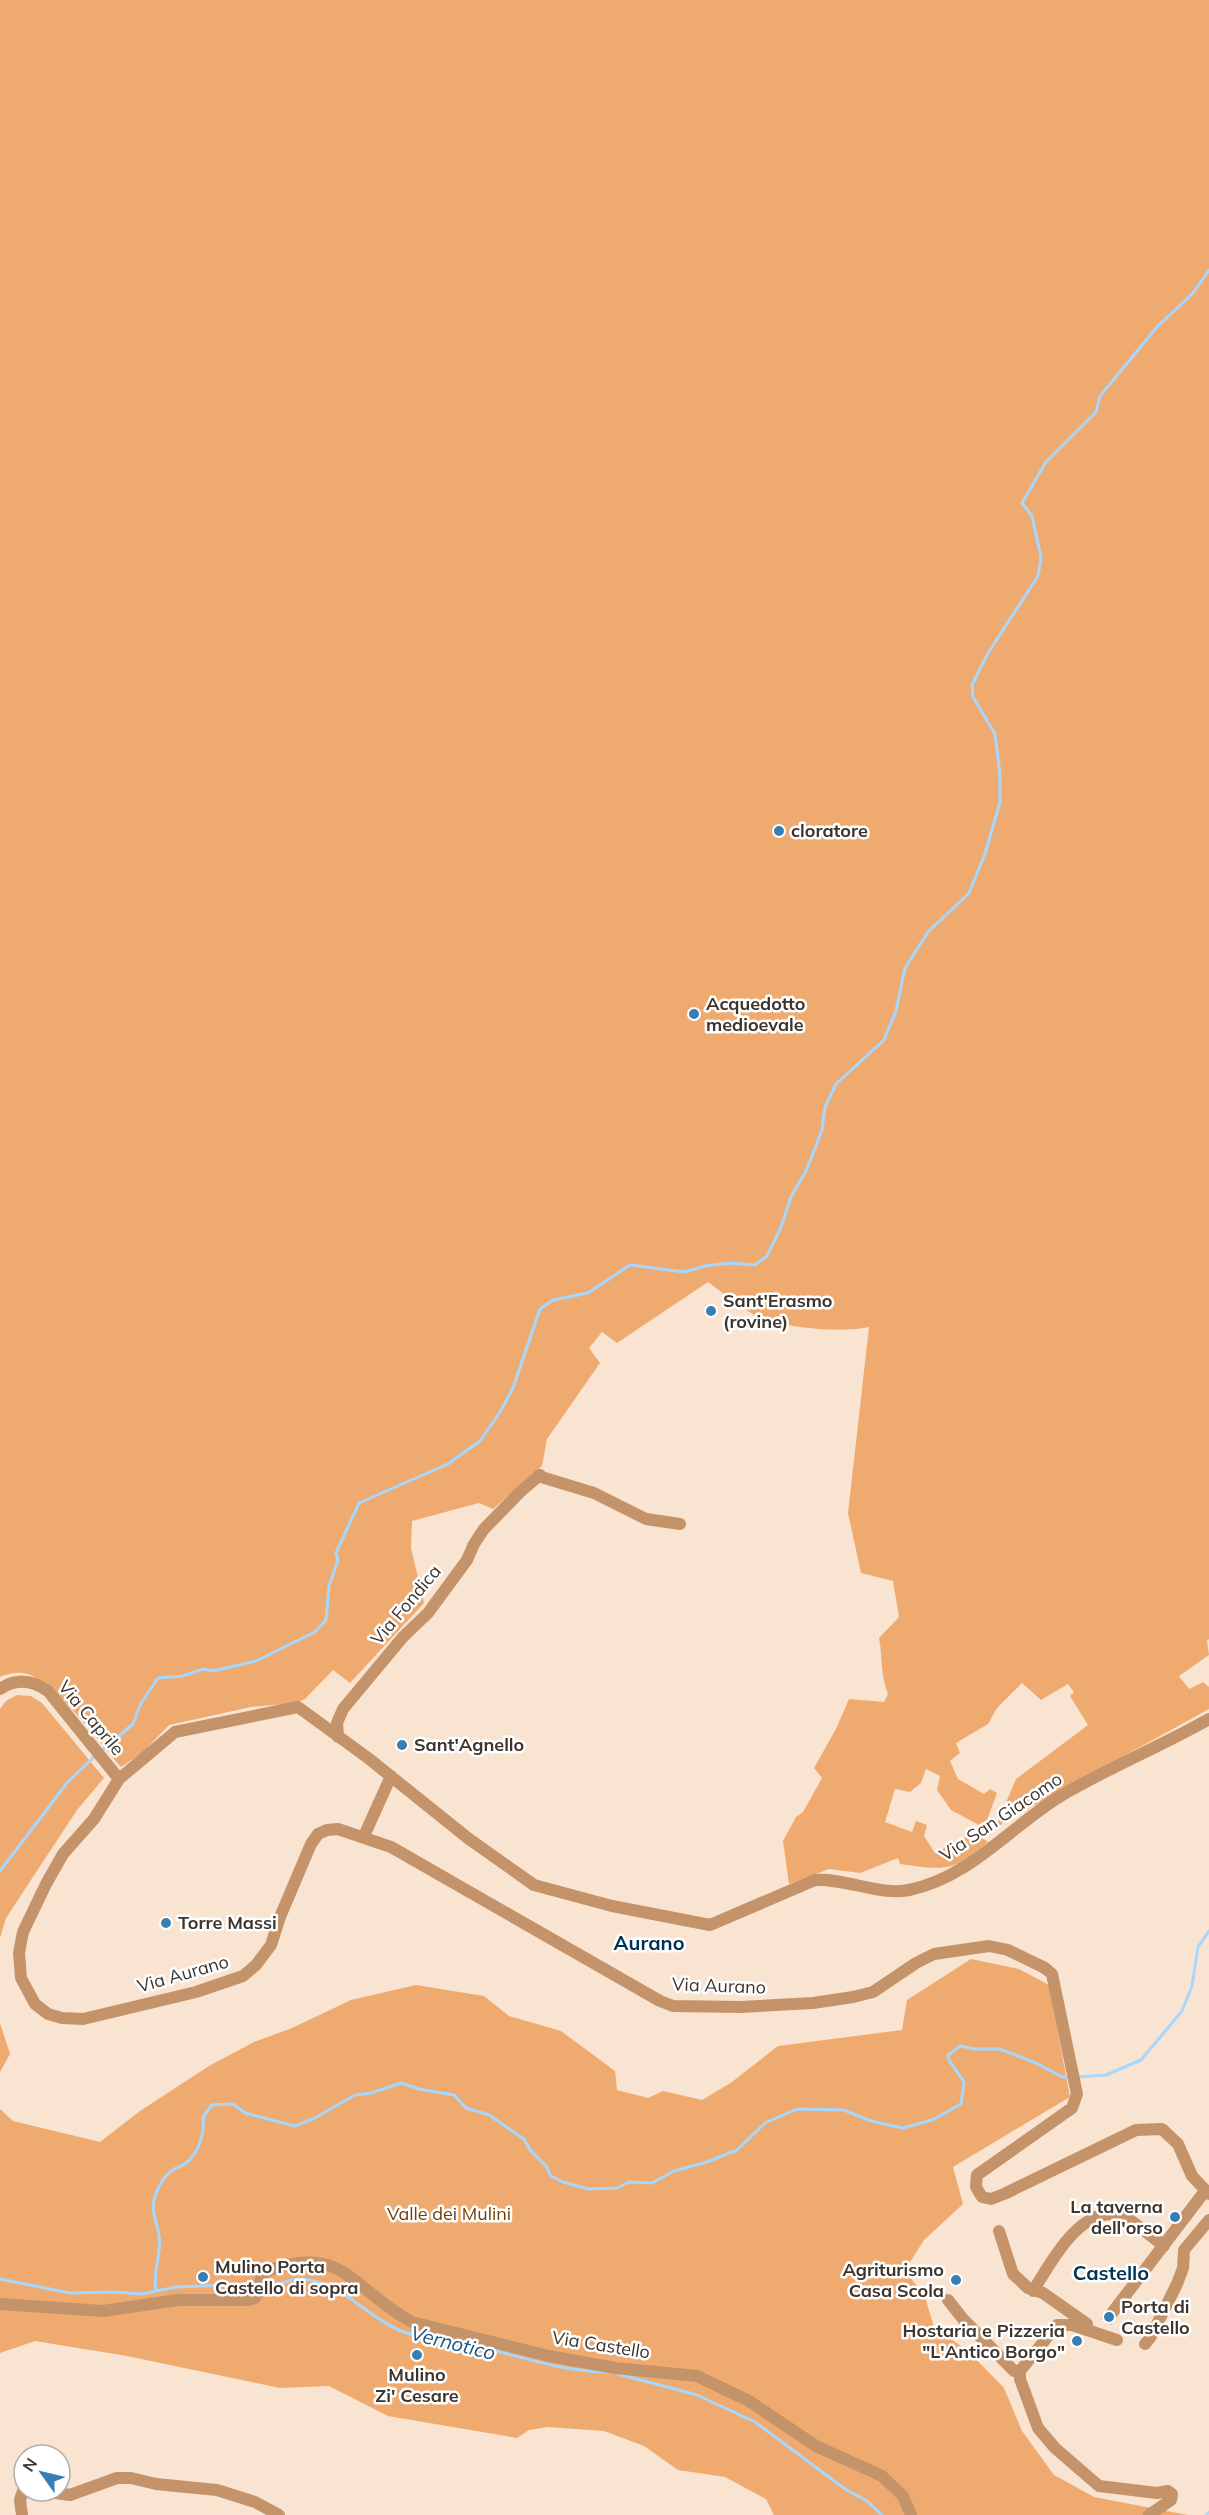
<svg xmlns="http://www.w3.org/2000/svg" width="1209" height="2515" font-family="Mulish,sans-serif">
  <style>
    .green { fill: #efab6f }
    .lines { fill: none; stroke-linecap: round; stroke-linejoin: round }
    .stream { stroke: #a8d7fe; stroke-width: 3 }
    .minor-tunnel { stroke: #d4c0b0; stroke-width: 12; stroke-dasharray: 12 6; stroke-linecap: butt }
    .minor { stroke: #c49369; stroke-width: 12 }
    .poi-dot { fill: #387eb3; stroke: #fff; stroke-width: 2 }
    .labels { text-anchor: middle; stroke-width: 5; stroke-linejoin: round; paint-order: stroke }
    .poi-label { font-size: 18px; font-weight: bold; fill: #3e352e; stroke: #fff; text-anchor: start }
    .street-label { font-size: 18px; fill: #3e352e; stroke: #fff }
    .park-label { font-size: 18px; fill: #6f3f07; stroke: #fff }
    .neighbourhood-label { font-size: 20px; font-weight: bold; fill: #003456; stroke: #fff }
    .water-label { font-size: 20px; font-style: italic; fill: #1a557f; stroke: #fff }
  </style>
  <rect width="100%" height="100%" fill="#f9e3d1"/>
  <path class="green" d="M0 0H1209V1639L1207 1641 1209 1655 1179 1676 1189 1689 1203 1682 1209 1687V1709L1028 1809H1018L994 1831 1016 1779 1088 1725 1070 1696 1074 1692 1068 1684 1041 1700 1022 1683 997 1708 988 1724 956 1743 960 1753 950 1761 958 1779 984 1794 990 1789 997 1793 987 1820 979 1825 951 1810 937 1790 940 1776 926 1769 921 1783 910 1792 895 1789 885 1822 912 1832 916 1821 927 1825 924 1836 935 1853 974 1833 988 1842C953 1873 944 1870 900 1864L898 1858 860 1873 829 1869 789 1884 783 1841 796 1817 803 1812 822 1778 814 1768 836 1729 849 1699 884 1702 888 1694C880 1674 883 1658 879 1638L899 1617 893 1581 861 1573 848 1513 869 1327C846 1333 776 1328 754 1315 738 1305 723 1293 708 1282L617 1343 602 1332 589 1348 600 1363 547 1439 542 1466 493 1509 479 1503 412 1521 411 1548 424 1603 350 1683 333 1670 305 1699 296 1703 251 1707 169 1725 142 1753 121 1767C101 1744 51 1676 23 1673 15 1672 7 1674 0 1677Z
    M17 1695 31 1696 42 1703 104 1778 77 1810 6 1918 0 1938V1709L6 1701Z
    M971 1959 1019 1969 1049 1985 1070 2097 953 2167 963 2204 924 2240 905 2270 925 2297 934 2327 968 2351 1004 2388 1022 2431 1054 2475 1094 2497 1188 2515H774L766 2499 725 2477 678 2470 644 2446 604 2431 548 2427 529 2430 517 2438 388 2416 329 2386 280 2388 127 2356 35 2341 0 2353V2109L13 2121 100 2142 140 2111 209 2066 254 2042 292 2028 351 2000 416 1985 484 1996 509 2016 561 2031 615 2071 617 2090 648 2098 663 2091 702 2100 732 2082 778 2046 902 2030 907 2000Z
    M0 2023 10 2054 0 2072Z"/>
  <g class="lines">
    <path class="stream" d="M100 1752 133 1724 141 1703 158 1678 183 1676 203 1669 213 1671 256 1661 315 1632 326 1620 329 1586 338 1560 336 1553 359 1503 448 1464 480 1441 500 1412 513 1388 540 1309 553 1300 588 1293 630 1265 684 1272 705 1266 730 1263 755 1265 767 1256 781 1227 791 1197 807 1169 822 1130 825 1107 836 1084 884 1040 896 1011 905 968 928 932 969 893 985 854 1000 802V774L995 734 973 697 972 685 988 653 1038 576 1041 557 1032 516 1022 503 1046 462 1096 412 1100 396 1157 327 1193 293 1209 270
      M0 1871 67 1783 95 1756
      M1077 2077 1106 2075 1141 2060 1182 2011 1192 1986 1198 1947 1209 1931
      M0 2279 70 2293 114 2292 142 2294 176 2287 256 2284
      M262 2283C267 2283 271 2284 276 2284 283 2284 291 2279 298 2279 341 2279 369 2321 407 2333 428 2340 449 2340 470 2344 516 2355 561 2372 608 2372
      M156 2291C152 2271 162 2255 159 2236 157 2221 150 2211 155 2196 158 2188 163 2178 170 2172 174 2168 181 2167 186 2163 199 2153 205 2133 203 2117L212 2105 233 2104 245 2113 295 2126 313 2119 355 2095 371 2093 401 2083 419 2089 454 2095 466 2108 489 2115 524 2139 530 2150 546 2166 551 2176 563 2182 588 2189 617 2188 629 2182 652 2183 674 2171 707 2162 737 2150 765 2123 797 2109 844 2110 871 2121 903 2128 932 2120 961 2104 964 2082 949 2060 948 2055 960 2046 975 2049H1000L1036 2063 1062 2077H1071
      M618 2374 697 2395 755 2422 845 2489 867 2501 882 2515
      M1206 2515 1209 2512"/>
    <path class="minor-tunnel" d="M1106 2322 1112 2313"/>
    <path class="minor" d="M538 1476 594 1493 646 1519 680 1524
      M0 1689C16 1678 32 1680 48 1691L119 1779
      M1209 1719C1160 1747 1107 1768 1059 1797 1009 1828 969 1878 909 1890 880 1896 846 1878 815 1880L710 1925 612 1906 534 1885 469 1839 368 1758 298 1707 175 1732 119 1779 94 1819 63 1854 46 1884 23 1932 19 1953 21 1978 35 2004 48 2014 62 2018 83 2019 196 1992 243 1976 256 1965 271 1945 280 1917 311 1844 318 1834 327 1830 338 1829 391 1847 660 2001 673 2006 741 2007 813 2003 853 1997 873 1992 916 1963 934 1954 989 1946 1008 1950 1045 1968 1052 1974 1077 2094 1072 2108 977 2175 976 2187 982 2197 991 2199 1004 2194 1136 2130 1162 2129 1178 2144 1192 2176 1209 2194
      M338 1737 337 1723 343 1709 403 1637 428 1613 467 1560 474 1544 484 1529 520 1492 540 1475
      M364 1836 391 1776
      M999 2231 1013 2274 1028 2288 1043 2293 1087 2324
      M1033 2291C1050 2264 1079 2207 1118 2215 1130 2217 1153 2238 1164 2246
      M948 2300 963 2319 1014 2371H1020
      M0 2304 103 2311 178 2300H248L255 2298 263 2273C342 2240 352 2290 412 2322L549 2356 615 2368 697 2376 749 2401 816 2446 882 2476 903 2496 911 2515
      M1112 2313 1205 2191
      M1117 2340 1072 2325H1057L1020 2371V2379L1038 2428 1055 2448 1099 2486 1157 2493 1168 2491 1172 2494 1171 2500 1149 2515
      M1145 2344 1150 2338 1177 2284 1183 2268 1184 2250 1209 2220
      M42 2491 70 2495 117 2478H131L156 2484 217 2490 255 2502 279 2515
      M22 2515 20 2500 24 2488"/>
  </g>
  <g class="poi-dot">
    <circle cx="779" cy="831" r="6"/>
    <circle cx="694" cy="1014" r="6"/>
    <circle cx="711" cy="1311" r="6"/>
    <circle cx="402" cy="1745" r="6"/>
    <circle cx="166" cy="1923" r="6"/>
    <circle cx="1175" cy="2217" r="6"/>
    <circle cx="203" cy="2277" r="6"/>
    <circle cx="956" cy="2280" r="6"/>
    <circle cx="1109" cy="2317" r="6"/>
    <circle cx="1077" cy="2341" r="6"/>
    <circle cx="417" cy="2355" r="6"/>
  </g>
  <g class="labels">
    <g class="poi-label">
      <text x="791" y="837">cloratore</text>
      <text x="706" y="1010">Acquedotto<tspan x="706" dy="21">medioevale</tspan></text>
      <text x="723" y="1307">Sant'Erasmo<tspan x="723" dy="21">(rovine)</tspan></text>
      <text x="414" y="1751">Sant'Agnello</text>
      <text x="178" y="1929">Torre Massi</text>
      <text x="1163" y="2213" text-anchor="end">La taverna<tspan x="1163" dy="21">dell'orso</tspan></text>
      <text x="215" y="2273">Mulino Porta<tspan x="215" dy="21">Castello di sopra</tspan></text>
      <text x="944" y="2276" text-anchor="end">Agriturismo<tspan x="944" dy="21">Casa Scola</tspan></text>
      <text x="1121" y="2313">Porta di<tspan x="1121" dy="21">Castello</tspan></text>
      <text x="1065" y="2337" text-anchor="end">Hostaria e Pizzeria<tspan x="1065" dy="21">"L'Antico Borgo"</tspan></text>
      <text x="417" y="2381" text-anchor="middle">Mulino<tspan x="417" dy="21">Zi' Cesare</tspan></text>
    </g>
    <g class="street-label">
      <text transform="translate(406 1605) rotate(-50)" y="6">Via Fondica</text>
      <text transform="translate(91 1718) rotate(50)" y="6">Via Caprile</text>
      <text transform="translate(1001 1817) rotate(-34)" y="6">Via San Giacomo</text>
      <text transform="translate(183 1974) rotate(-16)" y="6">Via Aurano</text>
      <text transform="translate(719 1986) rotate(2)" y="6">Via Aurano</text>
      <text transform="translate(601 2345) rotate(9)" y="6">Via Castello</text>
    </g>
    <g class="park-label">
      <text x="449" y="2220">Valle dei Mulini</text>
    </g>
    <g class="neighbourhood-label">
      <text x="649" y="1950">Aurano</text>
      <text x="1111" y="2280">Castello</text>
    </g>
    <g class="water-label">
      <text transform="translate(453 2343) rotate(14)" y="7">Vernotico</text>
    </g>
  </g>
  <g transform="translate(42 2473) rotate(304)"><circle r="28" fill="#ffffff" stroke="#b2aeab" stroke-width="1.5"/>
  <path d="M0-4.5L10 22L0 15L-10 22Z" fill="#387eb3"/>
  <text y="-9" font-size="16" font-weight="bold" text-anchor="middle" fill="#3e352e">N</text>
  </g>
</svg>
